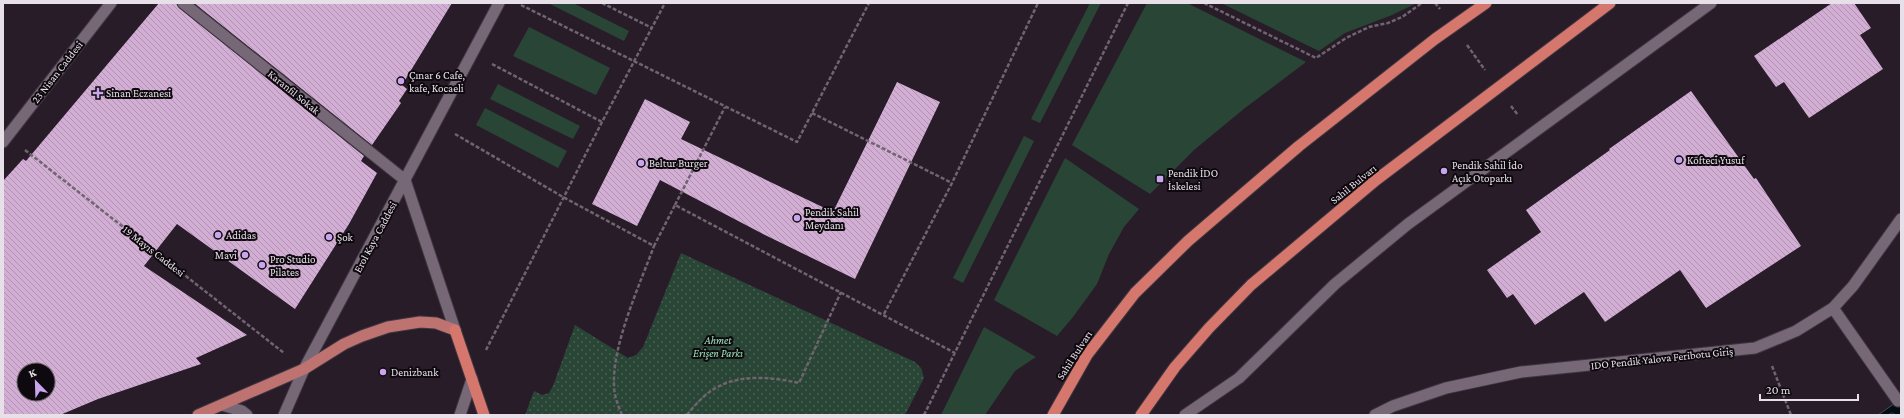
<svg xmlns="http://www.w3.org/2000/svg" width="1904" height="418" font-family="'Crimson Pro',serif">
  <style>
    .green { fill: #294535 }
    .park { fill: url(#park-dots) }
    .water { fill: url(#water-waves); stroke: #464c53 }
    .building { fill: url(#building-back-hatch); fill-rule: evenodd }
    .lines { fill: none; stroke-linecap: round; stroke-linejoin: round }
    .service-casing { stroke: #403741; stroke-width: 13 }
    .minor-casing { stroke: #403741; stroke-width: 13 }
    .tertiary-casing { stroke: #403741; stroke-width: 13 }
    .primary-casing { stroke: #403741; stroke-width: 13 }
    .trunk-casing { stroke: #403741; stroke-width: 13 }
    .path { stroke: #6f646f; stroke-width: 2.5; stroke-dasharray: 4 2; stroke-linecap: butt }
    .service { stroke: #776878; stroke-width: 11 }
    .minor { stroke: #776878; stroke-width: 11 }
    .tertiary { stroke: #776878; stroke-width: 11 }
    .primary { stroke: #be7370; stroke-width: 11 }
    .trunk { stroke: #d6776d; stroke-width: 11 }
    .poi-dot { fill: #c9a5ee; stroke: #0e090e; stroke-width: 1.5 }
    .labels { text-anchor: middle; stroke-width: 4; stroke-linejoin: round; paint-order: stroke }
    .street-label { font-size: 11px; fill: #e8e0e9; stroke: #0e090e }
    .poi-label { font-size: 11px; fill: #e8e0e9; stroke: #0e090e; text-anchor: start }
    .park-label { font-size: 11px; font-style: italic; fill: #9ce8bc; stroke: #0e090e }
  </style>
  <defs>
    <pattern id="park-dots" width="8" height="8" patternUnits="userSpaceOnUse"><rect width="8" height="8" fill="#294535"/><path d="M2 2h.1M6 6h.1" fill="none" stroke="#486052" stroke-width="1.8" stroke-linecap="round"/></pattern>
    <pattern id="water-waves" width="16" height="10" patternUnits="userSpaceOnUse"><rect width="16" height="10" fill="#010c13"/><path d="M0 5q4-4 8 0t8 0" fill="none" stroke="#262f35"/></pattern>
    <pattern id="building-back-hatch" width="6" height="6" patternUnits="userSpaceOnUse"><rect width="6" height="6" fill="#d2aed4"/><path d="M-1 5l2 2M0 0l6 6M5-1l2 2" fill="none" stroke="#af93b0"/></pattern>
  </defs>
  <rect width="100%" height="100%" fill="#291c29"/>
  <path class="green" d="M548 3H573L629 31 624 41Z
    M1090 3H1101L1040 123 1031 119Z
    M1147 3H1187L1306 62 1245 108 1194 150 1150 194 1072 145Z
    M1221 3H1417L1392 15 1345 33 1319 51Z
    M529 27 610 68 596 95 513 56Z
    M498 84 580 126 573 139 490 99Z
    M485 108 567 151 558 168 476 125Z
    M1024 136 1034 141 963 283 953 278Z
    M1065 158 1139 209 1124 227 1109 254 1097 284 1073 317 1057 336 994 300Z
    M984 327 1036 357 1015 371 985 415H941Z"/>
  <path class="park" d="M681 253 915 362 921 368 924 378 905 415H525L534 391 542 395 549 393 553 386 575 325 628 358 636 355 643 347Z"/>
  <path class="water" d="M1901 399V415H1878Z"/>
  <path class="building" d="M159 3H176L179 8 364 156 361 161 377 173 349 224 295 309 177 224 144 266 247 335 196 358 201 364 98 399 60 415H3V181L23 159 26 161ZM24 370H48V394H24Z
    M194 3H452L402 85 407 89 399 101 401 103 372 145Z
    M1832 3H1854L1871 28 1860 35 1883 69 1809 118 1784 82 1776 87 1754 56Z
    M897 82 940 102 855 279 765 235 660 180 637 226 592 204 645 99 690 122 681 139 833 212Z
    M1691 91 1754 179 1756 178 1801 246 1706 308 1680 270 1605 322 1584 292 1535 325 1513 294 1507 298 1487 270 1541 232 1526 210 1610 150 1609 149Z"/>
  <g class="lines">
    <g class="service-casing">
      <path id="service" d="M1833 308 1898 401
        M1185 415 1239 378 1335 284 1408 224 1711 3
        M1375 415 1393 406 1446 388 1521 372 1755 348 1796 331 1833 308 1853 286 1901 219"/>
    </g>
    <g class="minor-casing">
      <path id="minor" d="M183 3 405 180
        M3 142 111 3
        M222 405 242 411 247 415"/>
    </g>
    <g class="tertiary-casing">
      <path id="tertiary" d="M405 180 455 330
        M284 415 304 369 499 3
        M460 415 472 379"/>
    </g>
    <g class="primary-casing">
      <path id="primary" d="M198 415 304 369 344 344 362 336 388 327 420 322 436 323 455 330"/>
    </g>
    <g class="trunk-casing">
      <path id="trunk" d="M455 330 484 415
        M1053 415 1087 355 1135 293 1188 241 1299 146 1435 39 1486 3
        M1141 415 1175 367 1209 328 1251 285 1376 180 1610 3"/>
    </g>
    <path class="path" d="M602 3 652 28
      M1204 3 1316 58 1346 38 1369 27 1388 23 1402 17 1422 3
      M1435 3 1440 9
      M521 5 797 142 869 3
      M1467 45 1485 70
      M492 64 602 122
      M1511 106 1518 115
      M812 113 952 183
      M455 134 563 197 654 246 675 205 955 353
      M25 150 284 353
      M675 205 725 107
      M884 314 952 183 1038 3
      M486 350 602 122 665 3
      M1772 366 1791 415
      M622 415C618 405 614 396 614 385 612 345 640 284 654 246
      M687 415C694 406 702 397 711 391 736 373 772 377 799 383L841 292
      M924 415 1128 3"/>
    <use href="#service" class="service"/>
    <use href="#minor" class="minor"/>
    <use href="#tertiary" class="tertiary"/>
    <use href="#primary" class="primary"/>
    <use href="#trunk" class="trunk"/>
  </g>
  <g class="poi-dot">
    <circle cx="401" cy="81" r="4"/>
    <path d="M96 87h4v4h4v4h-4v4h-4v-4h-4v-4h4z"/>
    <circle cx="1679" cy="160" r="4"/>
    <circle cx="641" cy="163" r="4"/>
    <circle cx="1444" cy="171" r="4"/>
    <rect x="1156" y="175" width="8" height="8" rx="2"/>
    <circle cx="797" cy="218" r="4"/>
    <circle cx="218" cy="235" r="4"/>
    <circle cx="329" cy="237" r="4"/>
    <circle cx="245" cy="255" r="4"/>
    <circle cx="262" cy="265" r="4"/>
    <circle cx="383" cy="372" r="4"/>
  </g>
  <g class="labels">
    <g class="street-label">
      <text transform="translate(57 72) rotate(-52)" y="4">23 Nisan Caddesi</text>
      <text transform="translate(294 92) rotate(39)" y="4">Karanfil Sokak</text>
      <text transform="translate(1353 184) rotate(-39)" y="4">Sahil Bulvarı</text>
      <text transform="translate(375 237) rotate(-62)" y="4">Erol Kaya Caddesi</text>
      <text transform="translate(154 251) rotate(38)" y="4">19 Mayıs Caddesi</text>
      <text transform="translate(1074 355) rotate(-57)" y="4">Sahil Bulvarı</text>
      <text transform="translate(1662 358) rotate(-6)" y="4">IDO Pendik Yalova Feribotu Giriş</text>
    </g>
    <g class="poi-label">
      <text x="409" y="79">Çınar 6 Cafe,<tspan x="409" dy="13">kafe, Kocaeli</tspan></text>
      <text x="106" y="97">Sinan Eczanesi</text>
      <text x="1687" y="164">Köfteci Yusuf</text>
      <text x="649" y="167">Beltur Burger</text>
      <text x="1452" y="169">Pendik Sahil İdo<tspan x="1452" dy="13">Açık Otoparkı</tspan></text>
      <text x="1168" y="177">Pendik İDO<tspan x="1168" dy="13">İskelesi</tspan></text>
      <text x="805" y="216">Pendik Sahil<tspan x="805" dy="13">Meydanı</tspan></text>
      <text x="226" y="239">Adidas</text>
      <text x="337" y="241">Şok</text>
      <text x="237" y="259" text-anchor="end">Mavi</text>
      <text x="270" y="263">Pro Studio<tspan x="270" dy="13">Pilates</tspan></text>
      <text x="391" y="376">Denizbank</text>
    </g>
    <g class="park-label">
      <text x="718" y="344">Ahmet<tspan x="718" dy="13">Erişen Parkı</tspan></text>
    </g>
  </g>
  <rect width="1904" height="418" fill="none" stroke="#e8e0e9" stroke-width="8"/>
  <g transform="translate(36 382) rotate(337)"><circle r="19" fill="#0e090e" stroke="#655f66"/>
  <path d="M0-3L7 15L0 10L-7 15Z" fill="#c9a5ee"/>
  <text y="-6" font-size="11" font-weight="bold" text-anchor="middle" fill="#e8e0e9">K</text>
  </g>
  <path d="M1760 394v6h98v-6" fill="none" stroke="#e8e0e9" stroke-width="2"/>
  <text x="1766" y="394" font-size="12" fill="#e8e0e9" stroke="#0e090e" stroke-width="3" paint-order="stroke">20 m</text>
</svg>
